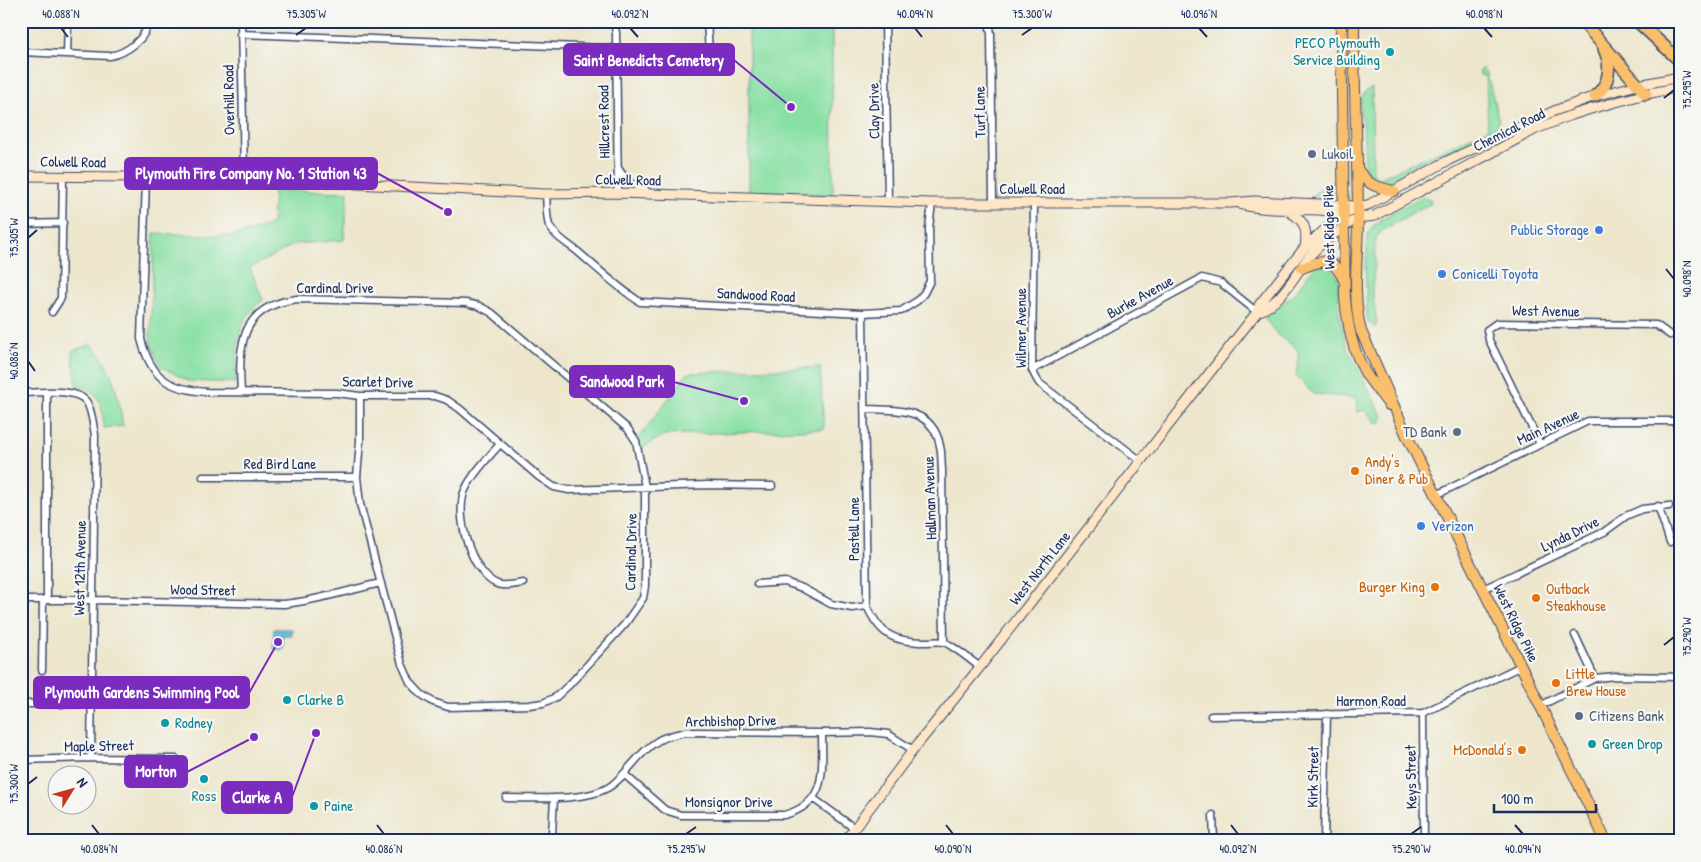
<svg xmlns="http://www.w3.org/2000/svg" width="1701" height="862" font-family="'Patrick Hand',sans-serif">
  <style>
    .green { fill: #89e0a4; stroke: #528881 }
    .water { fill: #5fbcdd; stroke: #3d769e }
    .lines { fill: none; stroke-linecap: round; stroke-linejoin: round }
    .street-casing { stroke: #3a4a6e; stroke-width: 9 }
    .secondary-casing { stroke: #3a4a6e; stroke-width: 11 }
    .primary-casing { stroke: #3a4a6e; stroke-width: 12 }
    .highway-casing { stroke: #3a4a6e; stroke-width: 14 }
    .street { stroke: #fff; stroke-width: 6 }
    .secondary { stroke: #fde5c5; stroke-width: 9 }
    .primary { stroke: #f9bf6d; stroke-width: 10 }
    .highway { stroke: #f9bf6d; stroke-width: 11 }
    .ticks { fill: none; stroke: #1b2f5e; stroke-width: 2 }
    .culture-dot { fill: #0f9aa8; stroke: #f6f6f2; stroke-width: 2 }
    .service-dot { fill: #5c6f8a; stroke: #f6f6f2; stroke-width: 2 }
    .shop-dot { fill: #3f7fe0; stroke: #f6f6f2; stroke-width: 2 }
    .food-dot { fill: #e8710a; stroke: #f6f6f2; stroke-width: 2 }
    .labels { text-anchor: middle; stroke-width: 4.5; stroke-linejoin: round; paint-order: stroke }
    .culture-label { font-size: 15px; fill: #0d838f; stroke: #f6f6f2; text-anchor: start }
    .street-label { font-size: 15px; fill: #1b2f5e; stroke: #f6f6f2 }
    .service-label { font-size: 15px; fill: #4e5e75; stroke: #f6f6f2; text-anchor: start }
    .shop-label { font-size: 15px; fill: #366cbe; stroke: #f6f6f2; text-anchor: start }
    .food-label { font-size: 15px; fill: #c56008; stroke: #f6f6f2; text-anchor: start }
    .leader { fill: none; stroke: #7b2cbf; stroke-width: 2 }
    .callout-dot { fill: #7b2cbf; stroke: #f6f6f2; stroke-width: 2 }
    .callout { fill: #7b2cbf; stroke: #7b2cbf; stroke-width: 2 }
    .callout-label { font-size: 16px; text-anchor: middle; font-weight: bold; fill: #fff }
    .neatline { fill: none; stroke: #1b2f5e; stroke-width: 2 }
    .ticks-label { font-size: 12px; text-anchor: middle; fill: #1b2f5e }
  </style>
  <rect width="100%" height="100%" fill="#f6f6f2"/>
  <filter id="ink" filterUnits="userSpaceOnUse"><feTurbulence type="fractalNoise" baseFrequency=".02" numOctaves="2"/><feDisplacementMap in="SourceGraphic" scale="10" xChannelSelector="R" yChannelSelector="G"/><feConvolveMatrix kernelMatrix="1 2 1 2 8 2 1 2 1" color-interpolation-filters="sRGB"/></filter>
  <filter id="wash" filterUnits="userSpaceOnUse"><feTurbulence type="fractalNoise" baseFrequency=".0096" numOctaves="4" result="noise"/><feDisplacementMap in="SourceGraphic" scale="20" xChannelSelector="R" yChannelSelector="G"/><feGaussianBlur stdDeviation="1.12" result="paint"/><feColorMatrix in="noise" values="0 0 0 0 0 0 0 0 0 0 0 0 0 0 0 0 0 1.4 0 .05"/><feComposite in="paint" operator="in"/></filter>
  <g filter="url(#wash)">
    <rect width="100%" height="100%" fill="#ede6cc"/>
    <path class="green" d="M749 21H832L833 194 749 193Z
      M1482 68 1487 73 1499 121 1497 131 1473 143 1439 155 1391 180 1378 183 1368 175 1365 163 1363 121 1362 120C1360 107 1357 94 1372 88L1373 171 1375 177 1380 178 1488 129 1486 76 1480 75V70Z
      M1333 180V184L1322 197H1310Z
      M274 190 348 192 344 240 295 244 250 268 263 300C234 321 237 351 236 383L188 381 160 366 150 341 154 233 228 236 249 232 272 223Z
      M1423 196 1430 199 1431 204 1421 208 1388 227 1381 232 1375 239V263L1372 289 1377 325 1375 327 1369 323 1367 317 1365 262H1366L1368 235 1373 226 1380 222 1379 220Z
      M1322 265 1331 267 1338 278 1339 314 1347 347 1383 417 1382 421 1377 424 1365 410 1357 412 1356 410 1358 401 1354 398 1313 394 1296 375 1299 358 1298 350 1277 334 1264 318 1293 295 1312 270Z
      M91 344C114 367 118 396 123 426L104 428C102 409 102 388 77 387L72 351Z
      M820 367 824 429 664 435 639 450 636 441 688 373Z"/>
    <path class="water" d="M274 629H292V635H283V650L273 649Z"/>
  </g>
  <g filter="url(#ink)">
    <g class="lines">
      <g class="street-casing">
        <path id="street" d="M241 21 244 178
          M614 21 616 33 618 193
          M885 21 888 201
          M989 21 991 34 993 202
          M240 34 709 52 707 21
          M21 52 110 56C126 53 147 39 148 21
          M67 54 68 21
          M618 168C622 174 626 181 632 184 640 188 643 187 651 194
          M146 178 141 339C151 378 168 389 207 392L337 393 360 396H435L447 400 460 409 539 477 554 487 569 490 707 485 772 486
          M546 194C547 204 546 216 549 225 554 236 568 244 577 251 598 269 617 287 640 302L863 313 901 311 917 301 924 293 930 281 929 228 932 203
          M1034 203 1032 370 1035 376 1039 383 1141 461
          M21 224 63 223
          M52 312 61 298 63 176
          M863 313 867 606C880 635 894 642 925 642 930 642 939 641 944 642 952 645 972 661 980 667
          M1032 370 1202 278 1221 283 1257 312
          M241 392C238 344 241 306 297 299L466 303 479 306 492 313 628 429 636 441 645 487V586L643 598 625 624 570 684 556 697 543 703 529 705 448 707 433 702 421 694 410 682 402 664 360 504 357 477 360 441V396
          M21 393C38 393 75 387 86 401 92 409 93 425 95 435L91 758
          M47 393V600
          M865 409C896 410 933 407 940 446 942 453 941 461 942 469L944 642
          M500 444C488 458 473 473 465 490 454 515 471 573 497 584 504 587 516 584 523 583
          M1540 444 1489 340 1487 330 1497 323 1656 325 1670 335
          M203 477H357
          M1436 495 1588 421H1680
          M1658 506 1670 542
          M757 584 785 582 802 588 831 604 852 608 867 606
          M1483 589 1604 532 1626 516 1642 509 1669 506
          M21 600H93L284 604C317 601 349 590 381 583
          M1575 635 1595 678
          M42 670 43 600
          M21 704H91
          M1540 706 1595 678 1616 676 1680 677
          M1423 713 1424 841
          M1211 716 1423 713 1521 666
          M21 760 91 758 176 759
          M624 774 665 810 681 815H784C828 803 822 771 822 733
          M506 798C534 798 590 802 612 785 628 773 638 753 656 742 664 736 675 735 685 732L822 733 870 732 888 734 913 750
          M554 798 552 834 555 841
          M814 799 854 828
          M1213 815 1214 841
          M1324 841 1327 714"/>
      </g>
      <g class="secondary-casing">
        <path id="secondary" d="M21 176 244 178 546 194 618 193 932 203H1231L1254 201 1345 205 1358 207
          M1242 205C1275 213 1311 206 1346 213
          M1286 210C1304 219 1308 228 1305 247
          M1257 312C1282 304 1296 272 1312 253 1320 245 1348 222 1359 218 1363 217 1369 217 1374 216L1536 129 1569 116 1594 108 1646 94 1680 87
          M845 841 913 750 980 667 1257 312 1259 305 1305 247 1344 213 1370 204 1447 161 1554 111 1595 96 1638 85 1680 77"/>
      </g>
      <g class="primary-casing">
        <path id="primary" d="M1341 21 1345 299C1348 326 1352 350 1366 374 1373 385 1382 395 1389 405
          M1354 21C1354 84 1357 146 1358 209 1359 249 1351 292 1361 331L1407 436 1521 666 1606 841
          M1357 169C1370 186 1373 186 1394 191
          M1302 268C1324 259 1332 256 1344 280"/>
      </g>
      <g class="highway-casing">
        <path id="highway" d="M1582 21 1646 94
          M1637 21 1680 61
          M1595 96C1610 84 1612 66 1604 49"/>
      </g>
      <use href="#street" class="street"/>
      <use href="#secondary" class="secondary"/>
      <use href="#primary" class="primary"/>
      <use href="#highway" class="highway"/>
    </g>
  </g>
  <path class="ticks" d="M61 28 68 37M630 28 638 37M915 28 922 37M1199 28 1207 37M1484 28 1492 37M296 35 306 28M1022 35 1032 28M1664 98 1674 90M28 238 37 230M1666 269 1674 279M28 361 35 371M1664 645 1674 637M28 784 37 777M92 825 99 834M377 825 384 834M946 825 953 834M1231 825 1238 834M1515 825 1523 834M686 834 696 827M1411 834 1421 827"/>
  <g class="culture-dot">
    <circle cx="1390" cy="52" r="5"/>
    <circle cx="287" cy="700" r="5"/>
    <circle cx="165" cy="723" r="5"/>
    <circle cx="1592" cy="744" r="5"/>
    <circle cx="204" cy="779" r="5"/>
    <circle cx="314" cy="806" r="5"/>
  </g>
  <g class="service-dot">
    <circle cx="1312" cy="154" r="5"/>
    <circle cx="1457" cy="432" r="5"/>
    <circle cx="1579" cy="716" r="5"/>
  </g>
  <g class="shop-dot">
    <circle cx="1599" cy="230" r="5"/>
    <circle cx="1442" cy="274" r="5"/>
    <circle cx="1421" cy="526" r="5"/>
  </g>
  <g class="food-dot">
    <circle cx="1355" cy="471" r="5"/>
    <circle cx="1435" cy="587" r="5"/>
    <circle cx="1536" cy="598" r="5"/>
    <circle cx="1556" cy="683" r="5"/>
    <circle cx="1522" cy="750" r="5"/>
  </g>
  <g class="labels">
    <g class="culture-label">
      <text x="1380" y="48" text-anchor="end">PECO Plymouth<tspan x="1380" dy="17">Service Building</tspan></text>
      <text x="297" y="705">Clarke B</text>
      <text x="175" y="728">Rodney</text>
      <text x="1602" y="749">Green Drop</text>
      <text x="204" y="801" text-anchor="middle">Ross</text>
      <text x="324" y="811">Paine</text>
    </g>
    <g class="street-label">
      <text transform="translate(229 100) rotate(-91)" y="5">Overhill Road</text>
      <text transform="translate(874 111) rotate(-91)" y="5">Clay Drive</text>
      <text transform="translate(980 112) rotate(-91)" y="5">Turf Lane</text>
      <text transform="translate(604 122) rotate(-91)" y="5">Hillcrest Road</text>
      <text transform="translate(1509 130) rotate(-27)" y="5">Chemical Road</text>
      <text transform="translate(73 162) rotate(1)" y="5">Colwell Road</text>
      <text transform="translate(628 180) rotate(1)" y="5">Colwell Road</text>
      <text x="1032" y="194">Colwell Road</text>
      <text transform="translate(1329 227) rotate(-91)" y="5">West Ridge Pike</text>
      <text x="335" y="293">Cardinal Drive</text>
      <text transform="translate(756 295) rotate(3)" y="5">Sandwood Road</text>
      <text transform="translate(1140 297) rotate(-29)" y="5">Burke Avenue</text>
      <text transform="translate(1546 311) rotate(1)" y="5">West Avenue</text>
      <text transform="translate(1021 328) rotate(-90)" y="5">Wilmer Avenue</text>
      <text transform="translate(378 382) rotate(1)" y="5">Scarlet Drive</text>
      <text transform="translate(1548 427) rotate(-25)" y="5">Main Avenue</text>
      <text x="280" y="469">Red Bird Lane</text>
      <text transform="translate(930 498) rotate(-92)" y="5">Hallman Avenue</text>
      <text transform="translate(854 529) rotate(-90)" y="5">Pastell Lane</text>
      <text transform="translate(1570 534) rotate(-26)" y="5">Lynda Drive</text>
      <text transform="translate(631 552) rotate(-89)" y="5">Cardinal Drive</text>
      <text transform="translate(80 568) rotate(-89)" y="5">West 12th Avenue</text>
      <text transform="translate(1040 568) rotate(-52)" y="5">West North Lane</text>
      <text transform="translate(203 590) rotate(1)" y="5">Wood Street</text>
      <text transform="translate(1516 623) rotate(64)" y="5">West Ridge Pike</text>
      <text x="1371" y="706">Harmon Road</text>
      <text transform="translate(731 721) rotate(-1)" y="5">Archbishop Drive</text>
      <text transform="translate(99 746) rotate(-1)" y="5">Maple Street</text>
      <text transform="translate(1313 777) rotate(-89)" y="5">Kirk Street</text>
      <text transform="translate(1411 777) rotate(-91)" y="5">Keys Street</text>
      <text x="729" y="807">Monsignor Drive</text>
    </g>
    <g class="service-label">
      <text x="1322" y="159">Lukoil</text>
      <text x="1447" y="437" text-anchor="end">TD Bank</text>
      <text x="1589" y="721">Citizens Bank</text>
    </g>
    <g class="shop-label">
      <text x="1589" y="235" text-anchor="end">Public Storage</text>
      <text x="1452" y="279">Conicelli Toyota</text>
      <text x="1431" y="531">Verizon</text>
    </g>
    <g class="food-label">
      <text x="1365" y="467">Andy's<tspan x="1365" dy="17">Diner &amp; Pub</tspan></text>
      <text x="1425" y="592" text-anchor="end">Burger King</text>
      <text x="1546" y="594">Outback<tspan x="1546" dy="17">Steakhouse</tspan></text>
      <text x="1566" y="679">Little<tspan x="1566" dy="17">Brew House</tspan></text>
      <text x="1512" y="755" text-anchor="end">McDonald's</text>
    </g>
  </g>
  <path class="leader" d="M791 107L734 60M448 212L377 173M744 401L674 382M278 642L249 693M254 737L187 772M316 733L292 797"/>
  <g class="callout-dot">
    <circle cx="791" cy="107" r="5"/>
    <circle cx="448" cy="212" r="5"/>
    <circle cx="744" cy="401" r="5"/>
    <circle cx="278" cy="642" r="5"/>
    <circle cx="254" cy="737" r="5"/>
    <circle cx="316" cy="733" r="5"/>
  </g>
  <g class="callout">
    <rect x="564" y="44" width="170" height="31" rx="5"/>
    <rect x="125" y="158" width="252" height="31" rx="5"/>
    <rect x="570" y="366" width="104" height="31" rx="5"/>
    <rect x="34" y="677" width="215" height="31" rx="5"/>
    <rect x="125" y="756" width="62" height="31" rx="5"/>
    <rect x="222" y="782" width="70" height="31" rx="5"/>
  </g>
  <g class="callout-label">
    <text x="649" y="66">Saint Benedicts Cemetery</text>
    <text x="251" y="179">Plymouth Fire Company No. 1 Station 43</text>
    <text x="622" y="387">Sandwood Park</text>
    <text x="142" y="698">Plymouth Gardens Swimming Pool</text>
    <text x="156" y="777">Morton</text>
    <text x="257" y="803">Clarke A</text>
  </g>
  <rect width="1701" height="862" fill="none" stroke="#f6f6f2" stroke-width="55"/>
  <g transform="translate(72 790) rotate(53)"><circle r="24" fill="#f6f6f2" stroke="#9ea6b7"/>
  <path d="M0-4L9 19L0 12L-9 19Z" fill="#c8321e"/>
  <text y="-8" font-size="14" font-weight="bold" text-anchor="middle" fill="#1b2f5e">N</text>
  </g>
  <path d="M1494 804v8h102v-8" fill="none" stroke="#1b2f5e" stroke-width="2.5"/>
  <text x="1501" y="804" font-size="15" fill="#1b2f5e" stroke="#f6f6f2" stroke-width="4" paint-order="stroke">100 m</text>
  <rect x="28" y="28" width="1646" height="806" class="neatline"/>
  <g class="ticks-label">
    <text x="61" y="18">40.088°N</text>
    <text x="306" y="18">75.305°W</text>
    <text x="630" y="18">40.092°N</text>
    <text x="915" y="18">40.094°N</text>
    <text x="1032" y="18">75.300°W</text>
    <text x="1199" y="18">40.096°N</text>
    <text x="1484" y="18">40.098°N</text>
    <text transform="translate(1687 90) rotate(-90)" y="4">75.295°W</text>
    <text transform="translate(14 238) rotate(-90)" y="4">75.305°W</text>
    <text transform="translate(1687 279) rotate(-90)" y="4">40.098°N</text>
    <text transform="translate(14 361) rotate(-90)" y="4">40.086°N</text>
    <text transform="translate(1687 637) rotate(-90)" y="4">75.290°W</text>
    <text transform="translate(14 784) rotate(-90)" y="4">75.300°W</text>
    <text x="99" y="853">40.084°N</text>
    <text x="384" y="853">40.086°N</text>
    <text x="686" y="853">75.295°W</text>
    <text x="953" y="853">40.090°N</text>
    <text x="1238" y="853">40.092°N</text>
    <text x="1411" y="853">75.290°W</text>
    <text x="1523" y="853">40.094°N</text>
  </g>
</svg>
